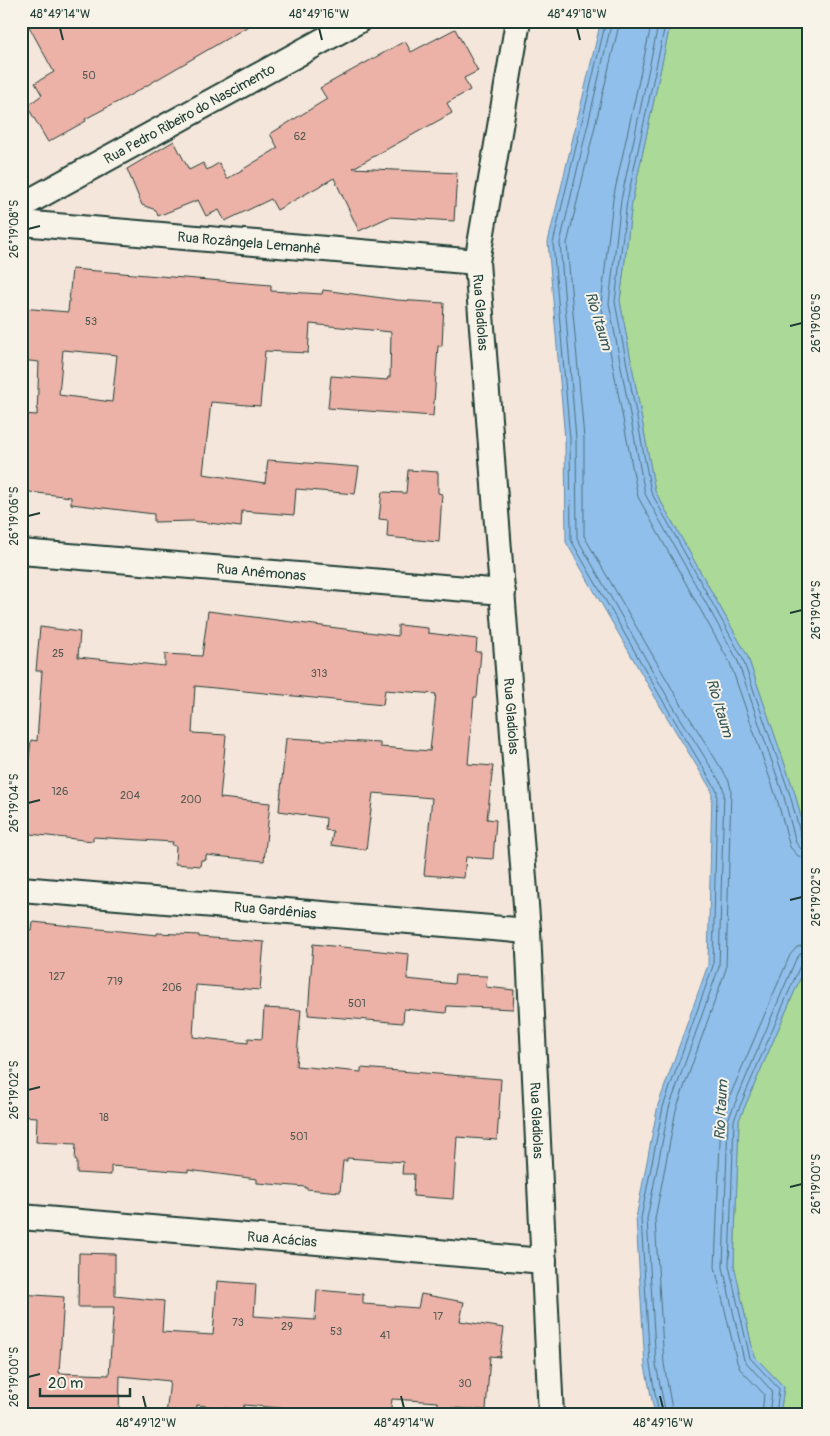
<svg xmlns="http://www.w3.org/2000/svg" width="830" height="1436" font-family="Pangolin,sans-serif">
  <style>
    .green { fill: #abd998; stroke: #658b66 }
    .water { fill: #91bfeb; stroke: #638ba2 }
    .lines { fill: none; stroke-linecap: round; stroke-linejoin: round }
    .shore { stroke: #4d717d; stroke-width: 1 }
    .building { fill: #ecb2a8; stroke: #1f3d34; fill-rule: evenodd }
    .minor-casing { stroke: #1f3d34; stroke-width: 28 }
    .minor { stroke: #f7f3e8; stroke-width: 24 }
    .ticks { fill: none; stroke: #1f3d34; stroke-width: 2 }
    .labels { text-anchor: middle; stroke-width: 4; stroke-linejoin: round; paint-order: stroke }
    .number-label { font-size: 11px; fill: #525a51 }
    .street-label { font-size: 14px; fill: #1f3d34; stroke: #f7f3e8 }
    .water-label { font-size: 15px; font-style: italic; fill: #365759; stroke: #f7f3e8 }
    .neatline { fill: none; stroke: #1f3d34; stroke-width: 2 }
    .ticks-label { font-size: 12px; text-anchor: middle; fill: #1f3d34 }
  </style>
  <rect width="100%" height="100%" fill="#f5e6db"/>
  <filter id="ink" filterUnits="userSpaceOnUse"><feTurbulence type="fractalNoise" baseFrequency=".02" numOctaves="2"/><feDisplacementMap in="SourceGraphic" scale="10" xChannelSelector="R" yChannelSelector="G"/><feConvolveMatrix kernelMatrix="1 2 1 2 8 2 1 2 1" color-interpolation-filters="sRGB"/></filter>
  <g filter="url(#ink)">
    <path class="green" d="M671 21H809V848L795 794 747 655 655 491 620 301 632 202Z
      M809 958V1415H780L784 1387 754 1356 734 1265 739 1120Z"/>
    <path class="water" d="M601 21H671L632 202 620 301 655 491 747 655 795 794 809 848V958L739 1120 734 1265 754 1356 784 1387 780 1415H655L645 1366 636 1218 658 1105 708 965 712 791 659 704 566 542 565 439 548 242Z"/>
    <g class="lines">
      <path class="shore" d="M606 21 553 243 570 439 571 540 663 701 717 791 713 966 663 1107 641 1218 650 1365 659 1415
        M612 21 560 243 576 439 577 538 668 698 722 785 724 791 719 967 669 1108 647 1219 656 1365 666 1415
        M620 21 567 244 584 438V536L675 694 729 781 731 790 726 969 676 1110 655 1219 664 1364 673 1415
        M652 21 613 199 601 304 638 497 730 663 777 799 790 847 798 856 809 858
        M659 21 621 200 609 303 645 494 737 659 784 797 796 843 801 849 809 851
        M666 21 627 201 615 302 651 492 742 657 790 795 802 840 804 844H809
        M762 1415 764 1394 740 1369 737 1362 715 1267 721 1117 790 955 797 947 809 944
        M769 1415 772 1391 744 1360 723 1267 728 1120 796 959 801 953 809 952
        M776 1415 779 1389 750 1358 729 1266 734 1120 802 961 805 958H809"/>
    </g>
    <path class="building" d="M26 21H257L127 97 85 119 86 121 48 142 27 106 42 95 35 83 54 72Z
      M455 29 478 71 464 78 470 90 447 103 452 113 353 168 457 173 454 221 389 217 359 231 334 178 277 210 271 199 225 221 219 210 206 216 198 200 158 216 156 210 142 205 127 169 174 141 189 170 203 163 207 170 219 163 227 179 278 148 270 134 327 99 320 88 405 41 411 52Z
      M72 269 271 285V291L322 294 323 290 397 300 444 303 442 346H438L433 416 328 408 331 376 387 380 388 377H390L391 332 310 324 308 353 265 351 260 406 211 402 203 474 265 483 268 460 359 467 355 494 296 489 294 515 242 511 241 527 193 521 154 522V514L71 504V497L21 491V414L37 415 39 362 21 360V308L68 312ZM63 350 117 355 112 402 59 395Z
      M408 470 438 472V493L442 494 439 542 387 537 388 520 379 519 382 492 406 493Z
      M208 611 398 636V625L428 628V633L477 639 476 652H481L477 697H474L468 764 493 766 487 819 496 820 493 859 466 857 464 878 424 875 432 798 373 793 366 850 331 845 333 831 325 830 326 818 279 811 286 738 380 743V747L430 751 436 694 385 690 383 705 195 686 192 733 226 735 220 798 270 803 264 861 206 855V860H201L200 866 175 864 176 846 172 845 173 842 93 837V841L21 833V783L26 784 31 740 37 741 42 671H36L40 627 80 632 78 657 165 666V654L202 656Z
      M33 922 157 935V933L199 935V937L264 942 260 990 196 985 193 1037 248 1043V1038L262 1039 264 1008 301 1010 296 1066 361 1072V1068L501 1079 497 1140 457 1137 453 1199 413 1196 414 1174H402L403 1162 347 1158V1161H343L340 1192 306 1189V1187L257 1183V1179L188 1170V1172L111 1166V1175L77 1173V1161L75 1160 76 1144 36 1142 37 1117 21 1116V987L27 930 32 931Z
      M313 944 409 954 407 979 454 984 455 975 487 976 486 987 514 990 513 1009 447 1006 446 1013 404 1009 403 1023 308 1015Z
      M79 1253 115 1254V1296L164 1301 162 1332 213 1335 217 1281 256 1284 254 1316 315 1320 317 1290 363 1294V1304L418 1308 421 1294 464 1302 460 1321 504 1328 500 1357 490 1356 486 1410 438 1407V1402L392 1399 390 1415H305V1410L244 1405 243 1410 197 1405 196 1415H166L170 1381 120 1376 119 1415H21V1294L64 1297 59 1373 109 1375 114 1307H78Z"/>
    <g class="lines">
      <g class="minor-casing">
        <g id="minor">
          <path id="s1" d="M518 21 477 262 528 931 551 1415"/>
          <path id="s2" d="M21 206 358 21"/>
          <path id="s3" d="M21 223 477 262"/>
          <path id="s4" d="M21 552 503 592"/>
          <path id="s5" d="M21 889 528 931"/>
          <path id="s6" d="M21 1217 544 1261"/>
        </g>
      </g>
      <use href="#minor" class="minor"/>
    </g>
  </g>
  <path class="ticks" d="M60 28 63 40M319 28 322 40M577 28 580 40M28 229 40 226M790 326 802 323M28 516 40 513M790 613 802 610M28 803 40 800M790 900 802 897M28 1090 40 1087M790 1187 802 1184M28 1377 40 1374M143 1396 146 1408M401 1396 404 1408M660 1396 663 1408"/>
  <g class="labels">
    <g class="number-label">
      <text x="89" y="79">50</text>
      <text x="300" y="140">62</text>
      <text x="91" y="325">53</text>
      <text x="58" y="657">25</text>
      <text x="319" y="677">313</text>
      <text x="60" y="795">126</text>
      <text x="130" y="799">204</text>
      <text x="191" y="803">200</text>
      <text x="57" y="980">127</text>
      <text x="115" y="985">719</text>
      <text x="172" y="991">206</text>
      <text x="357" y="1007">501</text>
      <text x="104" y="1121">18</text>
      <text x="299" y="1140">501</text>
      <text x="438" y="1320">17</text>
      <text x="238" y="1326">73</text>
      <text x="287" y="1330">29</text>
      <text x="336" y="1335">53</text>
      <text x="385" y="1339">41</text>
      <text x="465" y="1387">30</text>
    </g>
    <g class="street-label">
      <text dy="5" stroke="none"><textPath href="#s2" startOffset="192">Rua Pedro Ribeiro do Nascimento</textPath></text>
      <text dy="5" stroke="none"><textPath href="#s3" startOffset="229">Rua Rozângela Lemanhê</textPath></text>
      <text dy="5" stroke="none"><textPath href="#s1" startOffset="295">Rua Gladiolas</textPath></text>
      <text dy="5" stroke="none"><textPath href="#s4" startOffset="241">Rua Anêmonas</textPath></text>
      <text dy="5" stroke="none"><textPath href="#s1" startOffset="700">Rua Gladiolas</textPath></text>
      <text dy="5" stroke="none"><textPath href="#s5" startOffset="255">Rua Gardênias</textPath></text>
      <text dy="5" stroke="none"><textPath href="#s1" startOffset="1105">Rua Gladiolas</textPath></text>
      <text dy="5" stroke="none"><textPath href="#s6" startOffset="262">Rua Acácias</textPath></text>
    </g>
    <g class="water-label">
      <text transform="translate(599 321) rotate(73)" y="5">Rio Itaum</text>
      <text transform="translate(720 708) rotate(73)" y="5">Rio Itaum</text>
      <text transform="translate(721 1110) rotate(-87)" y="5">Rio Itaum</text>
    </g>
  </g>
  <rect width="830" height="1436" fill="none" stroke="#f7f3e8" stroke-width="55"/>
  <path d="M40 1388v8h90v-8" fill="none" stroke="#1f3d34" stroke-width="2.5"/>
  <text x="48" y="1388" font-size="15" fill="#1f3d34" stroke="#f7f3e8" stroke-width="4" paint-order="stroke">20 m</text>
  <rect x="28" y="28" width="774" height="1380" class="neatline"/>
  <g class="ticks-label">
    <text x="60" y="18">48°49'14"W</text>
    <text x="319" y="18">48°49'16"W</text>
    <text x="577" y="18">48°49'18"W</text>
    <text transform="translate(14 229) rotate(-90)" y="4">26°19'08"S</text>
    <text transform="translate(816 323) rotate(-90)" y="4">26°19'06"S</text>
    <text transform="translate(14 516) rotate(-90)" y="4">26°19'06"S</text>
    <text transform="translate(816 610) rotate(-90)" y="4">26°19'04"S</text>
    <text transform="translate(14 803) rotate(-90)" y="4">26°19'04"S</text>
    <text transform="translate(816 897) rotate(-90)" y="4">26°19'02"S</text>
    <text transform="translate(14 1090) rotate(-90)" y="4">26°19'02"S</text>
    <text transform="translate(816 1184) rotate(-90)" y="4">26°19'00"S</text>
    <text transform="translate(14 1377) rotate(-90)" y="4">26°19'00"S</text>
    <text x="146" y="1427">48°49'12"W</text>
    <text x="404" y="1427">48°49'14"W</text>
    <text x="663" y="1427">48°49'16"W</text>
  </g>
</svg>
